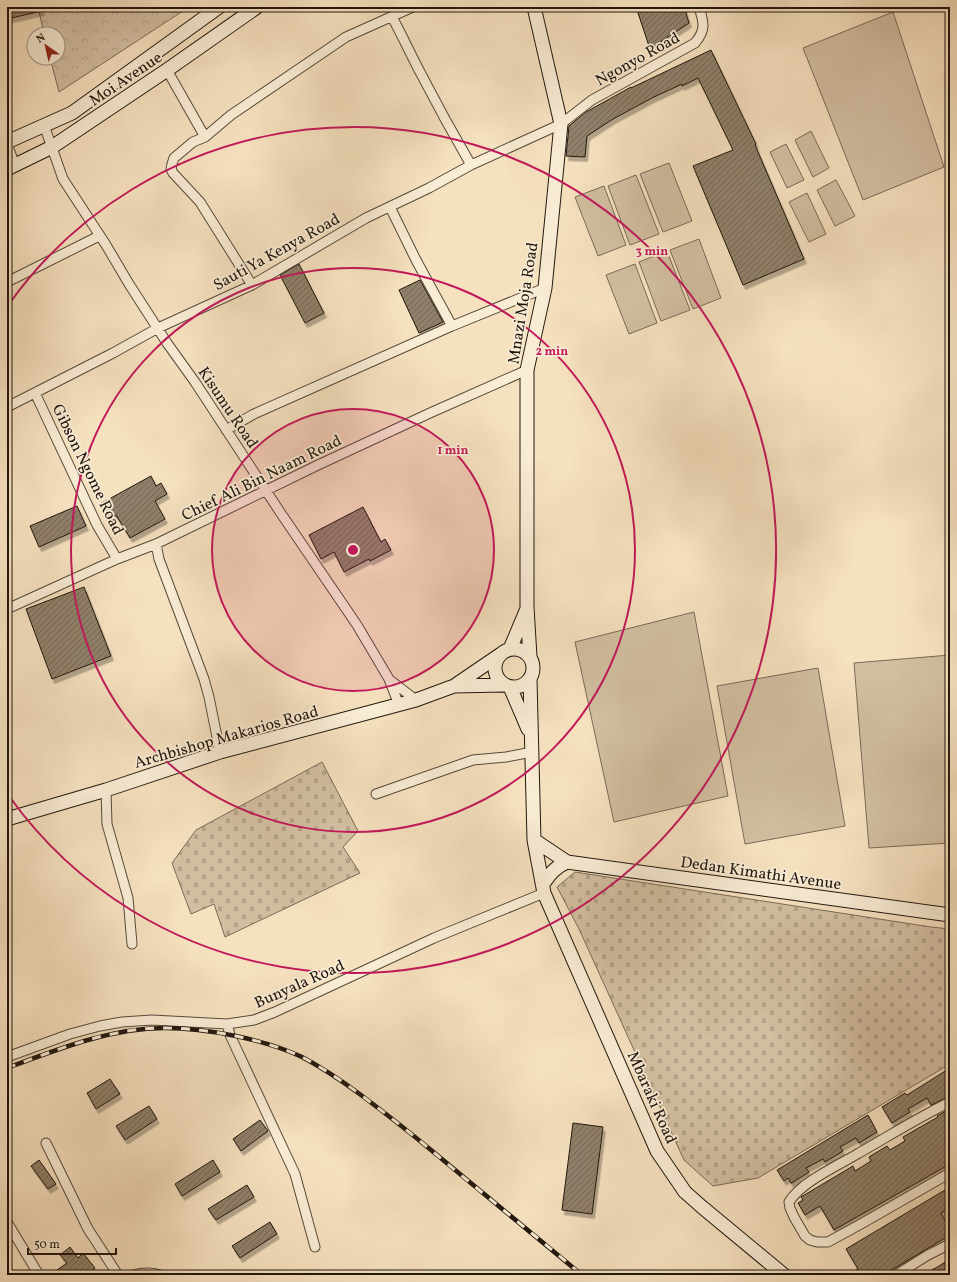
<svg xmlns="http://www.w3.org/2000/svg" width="957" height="1282" font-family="Vollkorn,serif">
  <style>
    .cemetery { fill: url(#cemetery-stones); stroke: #796a58 }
    .park { fill: url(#park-crowns); stroke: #796a58 }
    .pitch { fill: #d2bea1; stroke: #796a58 }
    .building { fill: url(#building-hatch); stroke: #20160e; filter: url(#shadow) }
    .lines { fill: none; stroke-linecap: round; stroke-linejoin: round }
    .street-casing { stroke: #56493a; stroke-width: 11 }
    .secondary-casing { stroke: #20160e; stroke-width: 15 }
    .street { stroke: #f9ecd5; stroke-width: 9 }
    .secondary { stroke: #f9ecd5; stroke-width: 13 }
    .rail-casing { stroke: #20160e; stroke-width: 4.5 }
    .rail { stroke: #f9ecd5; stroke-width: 3; stroke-dasharray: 9; stroke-linecap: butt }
    .ring { fill: none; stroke: #c2185b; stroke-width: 2 }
    .labels { text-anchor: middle; stroke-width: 3.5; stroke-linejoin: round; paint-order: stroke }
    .street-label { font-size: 16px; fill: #20160e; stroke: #f9ecd5 }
    .centre { fill: #c2185b; stroke: #f9ecd5; stroke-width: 2 }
    .ring-label { font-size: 12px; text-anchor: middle; font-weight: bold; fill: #c2185b; stroke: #f9ecd5; stroke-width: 3.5; stroke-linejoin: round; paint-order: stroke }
  </style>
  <defs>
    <pattern id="cemetery-stones" width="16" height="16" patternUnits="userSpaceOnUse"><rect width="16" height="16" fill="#d2bea1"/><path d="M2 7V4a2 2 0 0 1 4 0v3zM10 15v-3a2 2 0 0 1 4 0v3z" fill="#b4a389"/></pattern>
    <pattern id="park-crowns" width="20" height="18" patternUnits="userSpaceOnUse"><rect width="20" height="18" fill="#d2bea1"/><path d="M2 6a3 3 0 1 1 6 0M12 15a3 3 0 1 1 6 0" fill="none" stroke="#b4a389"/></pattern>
    <pattern id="building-hatch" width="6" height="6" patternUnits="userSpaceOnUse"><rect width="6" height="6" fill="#8f806a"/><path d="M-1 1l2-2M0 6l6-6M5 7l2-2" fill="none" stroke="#746856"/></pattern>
    <filter id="shadow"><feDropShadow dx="2.5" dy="4.5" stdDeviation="0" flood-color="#0004"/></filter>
  </defs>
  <rect width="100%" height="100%" fill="#f6e1bf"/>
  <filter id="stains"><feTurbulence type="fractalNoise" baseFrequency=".005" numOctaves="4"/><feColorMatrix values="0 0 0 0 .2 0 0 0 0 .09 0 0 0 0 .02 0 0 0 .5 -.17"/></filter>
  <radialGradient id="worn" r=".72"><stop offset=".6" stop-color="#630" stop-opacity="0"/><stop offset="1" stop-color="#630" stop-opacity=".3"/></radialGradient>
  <path class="cemetery" d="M322 762 358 831 343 847 360 873 225 937 214 904 191 914 172 863 196 830Z
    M575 872 931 927 950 929V1064L758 1178 713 1186 684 1160 579 929 557 887Z"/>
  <path class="park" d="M38 7H189L59 92 50 58H58V34H44Z"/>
  <path class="pitch" d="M893 12 944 167 863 200 803 48Z
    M811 131 829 168 813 177 795 140Z
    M786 144 804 180 787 188 770 152Z
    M669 163 692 221 663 232 640 174Z
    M636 175 659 234 630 245 608 186Z
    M836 180 855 216 835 226 817 190Z
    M604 186 626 245 598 256 575 197Z
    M807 193 826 234 809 242 789 202Z
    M699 239 721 298 693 309 670 250Z
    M667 251 690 310 661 321 639 262Z
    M635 264 657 323 629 334 606 275Z
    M694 612 728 796 614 822 575 642Z
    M950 655V843L869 848 854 663Z
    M818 668 845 826 745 844 717 686Z"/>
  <path class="building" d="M7 7H41L42 11 7 19Z
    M636 7H684L689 23 650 49Z
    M711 50 756 144 755 145 804 259 743 285 693 166 733 150 698 78 682 86V84L652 98 613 119 587 136 585 157 566 156 569 126 586 112 631 87V88Z
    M299 264 324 313 305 323 280 275Z
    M420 280 443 322 419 333 399 290Z
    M151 476 156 486 161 483 167 494 155 501 165 519 130 538 116 515 108 519 100 504Z
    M77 506 86 526 39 547 30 526Z
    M363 507 381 542 385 539 391 550 370 561 369 559 344 572 334 552 321 559 309 535Z
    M84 587 111 656 52 679 26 609Z
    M950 1068V1096L931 1105 927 1098 908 1109 910 1112 892 1123 882 1107 905 1093 907 1095Z
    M110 1079 120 1094 96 1109 87 1093Z
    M149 1106 157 1119 125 1140 116 1126Z
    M950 1109V1164L834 1230 820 1206 805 1215 798 1203 803 1200 801 1197 853 1166 855 1171 871 1161 869 1157 887 1146 890 1150 905 1141 903 1137 938 1117 937 1116Z
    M868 1115 877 1132 859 1143 856 1138 840 1147 843 1151 825 1162 823 1159 806 1168 809 1172 792 1183H791L788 1178 784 1181 777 1170Z
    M260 1120 268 1131 241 1151 233 1139Z
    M573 1123 603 1127 592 1214 562 1210Z
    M39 1160 56 1184 48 1189 31 1166Z
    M213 1160 220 1172 182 1196 175 1184Z
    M247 1185 254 1197 216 1220 208 1209Z
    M950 1187V1208L941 1213 950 1230V1235L883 1275H847L858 1269 846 1249Z
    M270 1222 277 1234 240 1258 232 1246Z
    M70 1247 78 1258 83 1253 95 1268 86 1275H50L67 1263 60 1255Z
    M950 1259V1275H923L939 1266Z"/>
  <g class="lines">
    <g class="street-casing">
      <path id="street" d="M392 17C402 35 410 53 420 72 436 103 453 134 471 165
        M167 70 205 137
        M44 125 63 179 106 245 129 284 167 343 195 382 280 512 357 625 389 679 399 705
        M7 144 15 165
        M390 207 416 260 452 326
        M7 282 99 236
        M252 285 200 202 173 173 171 169 172 164 174 158 193 142 205 137 231 115 346 37 413 7
        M38 391 36 395 97 525 117 559
        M7 407 113 353 158 328 252 285 366 218 429 188 471 165 561 124 592 100 695 43C706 30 704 23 699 7
        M226 430 254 414 452 326 545 288
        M156 544 159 559 204 679 209 697 220 752
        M7 609 117 559 156 544 318 465 430 413 527 370
        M390 680 416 700
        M106 790 107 824 128 898 132 944
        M376 794 473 760 506 757 532 752
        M227 1024 230 1035 295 1174 315 1247
        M7 1057 70 1034 100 1026 122 1022 152 1020 227 1024 254 1020 275 1012 434 938 544 893
        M950 1102C919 1117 889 1136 859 1153 839 1165 801 1182 789 1202L790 1208 794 1217 805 1236 810 1240 817 1242H828L861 1224 950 1173
        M46 1143 88 1229 118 1275
        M7 1222 39 1275
        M133 1275C141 1273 151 1272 160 1275
        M896 1275 928 1255 950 1244"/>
    </g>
    <g class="secondary-casing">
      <path id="secondary" d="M7 142 72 113 219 7
        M7 169 52 147 167 70 257 7
        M495 668a19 19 0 1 1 38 0a19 19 0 1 1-38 0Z
        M510 649 526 611
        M530 657 527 607V370L545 288 561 124 534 7
        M530 679 534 840 544 893 657 1151 685 1192 702 1207 784 1275
        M454 686 504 685
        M510 687 528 729
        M7 819 106 790 220 752 416 700 454 686 501 654
        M534 840 567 862 950 915
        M543 884C550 874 555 867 567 862"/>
    </g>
    <use href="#street" class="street"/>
    <use href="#secondary" class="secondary"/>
    <g class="rail-casing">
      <path id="rail" d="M7 1068C56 1050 110 1028 164 1028 206 1028 264 1039 302 1057 323 1068 342 1081 361 1095 385 1113 408 1131 431 1150 481 1192 532 1233 582 1275"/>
    </g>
    <use href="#rail" class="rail"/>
  </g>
  <circle cx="353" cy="550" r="141" fill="#c2185b" fill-opacity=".12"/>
  <g class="ring">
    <circle cx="353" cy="550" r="141"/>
    <circle cx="353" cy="550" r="282"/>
    <path d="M9 304A423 423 0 1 1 9 796"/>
  </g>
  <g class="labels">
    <g class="street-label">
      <text transform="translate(637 58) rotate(-29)" y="6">Ngonyo Road</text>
      <text transform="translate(125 78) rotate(-34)" y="6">Moi Avenue</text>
      <text transform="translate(276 251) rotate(-29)" y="6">Sauti Ya Kenya Road</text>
      <text transform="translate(522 303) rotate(-81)" y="6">Mnazi Moja Road</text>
      <text transform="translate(229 407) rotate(56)" y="6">Kisumu Road</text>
      <text transform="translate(89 469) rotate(64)" y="6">Gibson Ngome Road</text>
      <text transform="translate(261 477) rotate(-26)" y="6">Chief Ali Bin Naam Road</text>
      <text transform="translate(226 736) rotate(-16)" y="6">Archbishop Makarios Road</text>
      <text transform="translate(761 872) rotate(8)" y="6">Dedan Kimathi Avenue</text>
      <text transform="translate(299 983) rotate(-24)" y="6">Bunyala Road</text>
      <text transform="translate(653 1097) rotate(66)" y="6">Mbaraki Road</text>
    </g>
  </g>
  <circle cx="353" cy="550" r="6" class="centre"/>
  <g class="ring-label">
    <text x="652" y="255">3 min</text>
    <text x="552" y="355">2 min</text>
    <text x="453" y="454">1 min</text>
  </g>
  <rect width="957" height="1282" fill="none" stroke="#f6e1bf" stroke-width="24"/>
  <rect x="8" y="8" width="941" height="1266" fill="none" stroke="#20160e" stroke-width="2"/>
  <rect x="12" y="12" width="933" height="1258" fill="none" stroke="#20160e"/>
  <g transform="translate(46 46) rotate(326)"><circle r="19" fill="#f9ecd5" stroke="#a29685"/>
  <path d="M0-3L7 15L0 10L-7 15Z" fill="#8f2418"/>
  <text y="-6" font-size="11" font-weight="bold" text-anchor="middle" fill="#20160e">N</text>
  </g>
  <path d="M28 1248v6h88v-6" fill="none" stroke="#20160e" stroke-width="2"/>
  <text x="34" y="1248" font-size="12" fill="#20160e" stroke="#f9ecd5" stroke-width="3" paint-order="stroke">50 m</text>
  <rect width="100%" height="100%" filter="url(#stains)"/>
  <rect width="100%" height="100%" fill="url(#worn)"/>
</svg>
